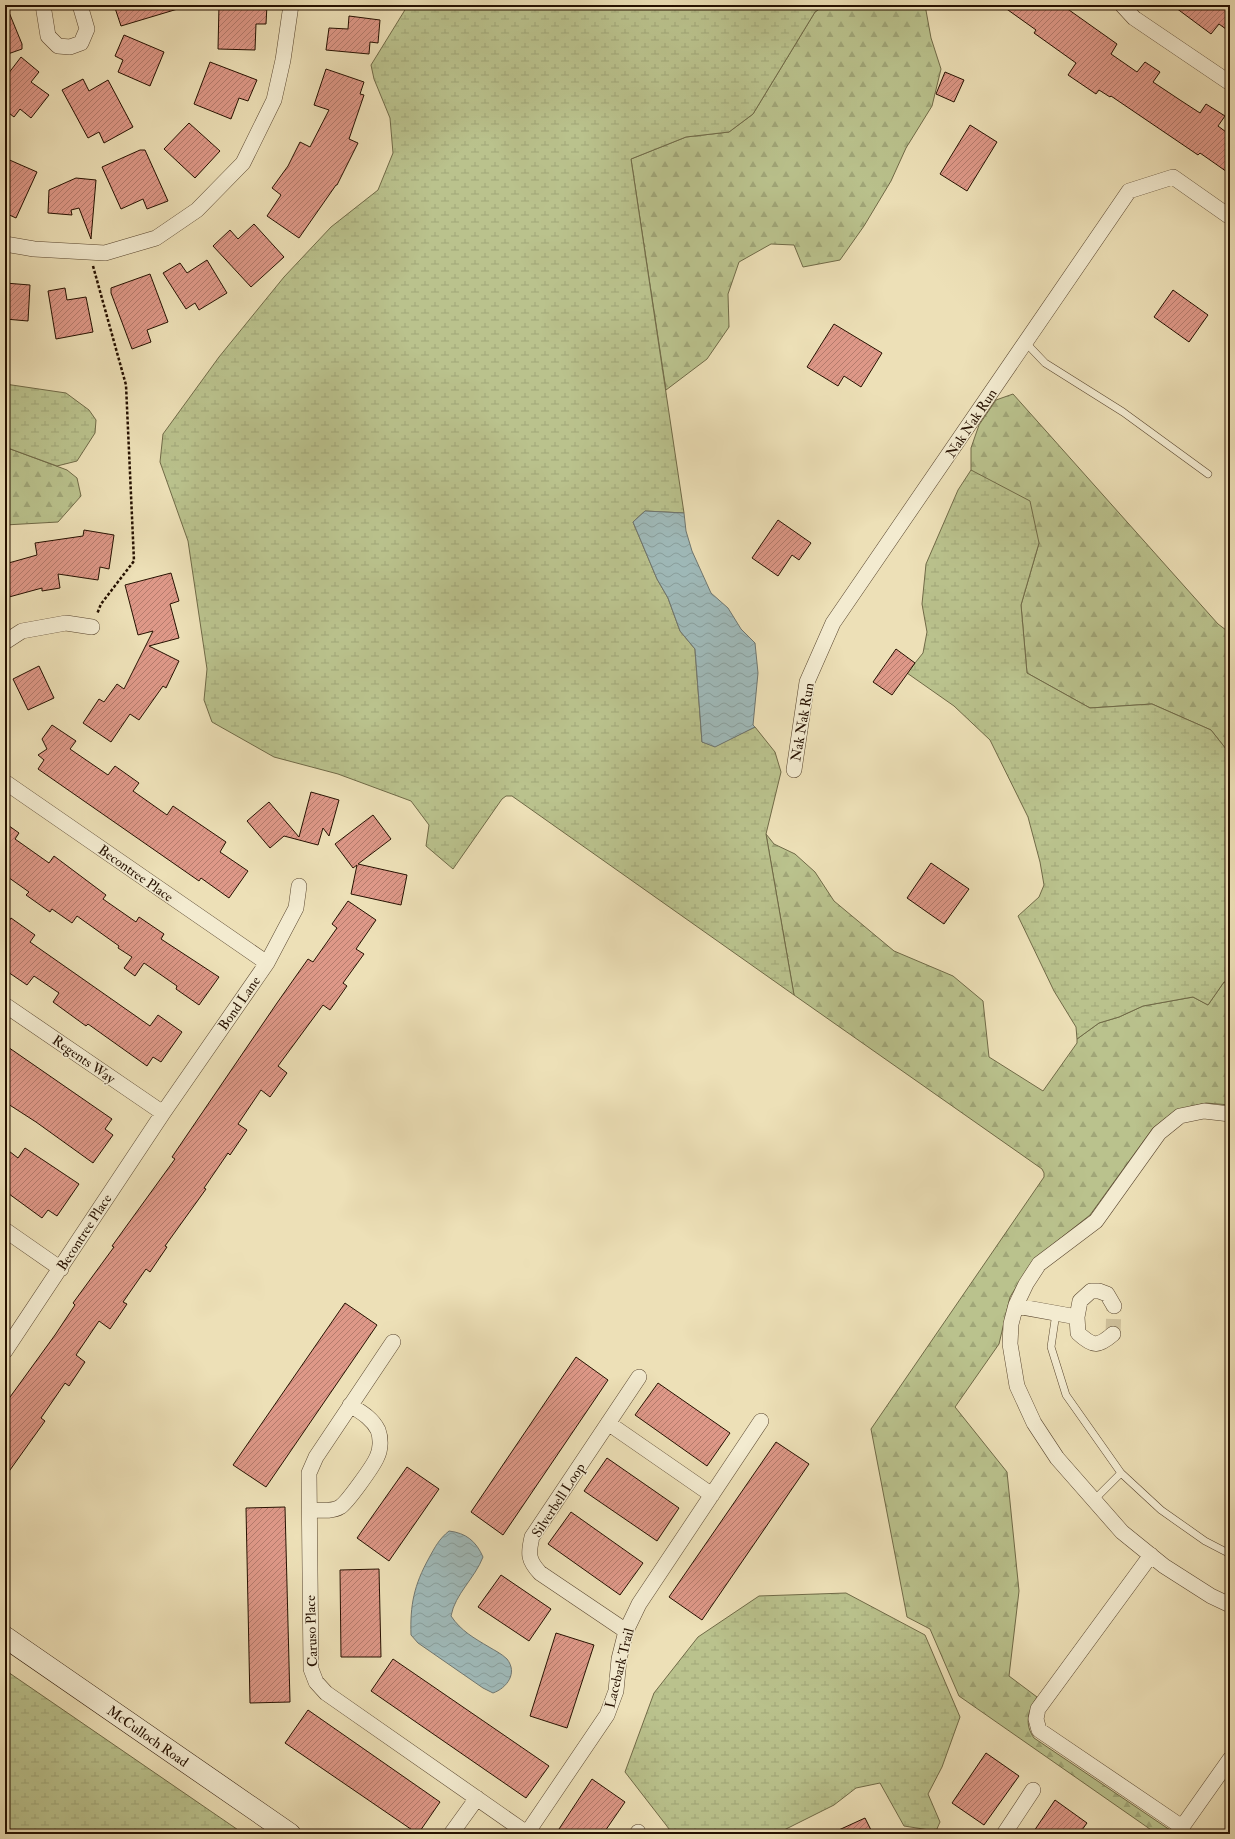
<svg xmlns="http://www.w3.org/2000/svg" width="1235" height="1839" font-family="'IM FELL Double Pica',serif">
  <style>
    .forest { fill: url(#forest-firs); stroke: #706a47 }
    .wetland { fill: url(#wetland-marsh); stroke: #706a47 }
    .water { fill: url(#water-waves); stroke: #6f7670 }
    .building { fill: url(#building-hatch); stroke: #261101 }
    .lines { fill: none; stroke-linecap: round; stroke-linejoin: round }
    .street-tunnel { stroke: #cfc19c; stroke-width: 15; stroke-dasharray: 15 8; stroke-linecap: butt }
    .lane-casing { stroke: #58452e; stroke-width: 8 }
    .street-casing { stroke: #58452e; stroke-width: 16 }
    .secondary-casing { stroke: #261101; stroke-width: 22 }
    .path { stroke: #261101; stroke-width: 2.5; stroke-dasharray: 3 2; stroke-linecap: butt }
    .lane { stroke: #f3ebd0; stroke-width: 7 }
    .street { stroke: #f3ebd0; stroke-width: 15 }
    .secondary { stroke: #f3ebd0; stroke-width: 21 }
    .labels { text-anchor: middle; stroke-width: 3; stroke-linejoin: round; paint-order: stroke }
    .street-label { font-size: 14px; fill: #261101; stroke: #f3ebd0 }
  </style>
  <defs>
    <pattern id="forest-firs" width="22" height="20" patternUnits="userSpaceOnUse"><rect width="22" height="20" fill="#bac28d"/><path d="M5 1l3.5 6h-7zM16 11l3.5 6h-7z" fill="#a0a678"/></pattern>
    <pattern id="wetland-marsh" width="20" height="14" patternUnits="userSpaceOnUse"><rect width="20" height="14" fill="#bac28d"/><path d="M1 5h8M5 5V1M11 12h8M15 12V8" fill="none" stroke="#a0a678"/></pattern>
    <pattern id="water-waves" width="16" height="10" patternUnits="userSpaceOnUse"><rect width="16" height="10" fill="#9fbaba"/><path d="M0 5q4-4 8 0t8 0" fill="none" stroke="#899f9e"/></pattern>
    <pattern id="building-hatch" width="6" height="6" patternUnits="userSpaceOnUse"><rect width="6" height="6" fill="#de9888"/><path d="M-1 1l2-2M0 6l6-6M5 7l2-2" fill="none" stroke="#b47b6d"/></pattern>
  </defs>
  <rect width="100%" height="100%" fill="#ede0b7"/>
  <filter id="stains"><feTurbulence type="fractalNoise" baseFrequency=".005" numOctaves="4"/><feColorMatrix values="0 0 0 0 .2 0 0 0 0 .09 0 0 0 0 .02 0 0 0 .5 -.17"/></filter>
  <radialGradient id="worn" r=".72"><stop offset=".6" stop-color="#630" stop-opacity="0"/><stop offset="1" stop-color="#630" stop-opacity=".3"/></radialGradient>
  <path class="forest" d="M825 5H925L931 38 941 69 932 106 906 148 891 181 864 226 840 260 803 267 794 245 771 244 739 262 728 294 729 327 707 359 666 390 631 159 686 137 729 132 753 114 815 12Z
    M1013 394 1218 624 1230 633V754L1211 730 1152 704 1090 708 1027 673 1021 605 1039 543 971 470V448L979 425 996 400Z
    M5 447 67 470 77 478 81 496 58 522 5 525Z
    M766 834 774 844 795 854 815 872 834 901 894 951 953 976 983 1001 989 1057 1043 1091 1077 1043V1039L1099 1023 1119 1017 1143 1006 1193 997 1208 1005 1224 982H1230V1105L1206 1103 1176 1110 1153 1128 1090 1215 1033 1260 1010 1297 999 1344 955 1407 1007 1472 1019 1591 1009 1676 1037 1697C1028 1711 1024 1724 1034 1738L1176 1834H1157L959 1696 930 1629 907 1617 871 1429 1044 1177V1173L1042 1169 794 995Z"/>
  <path class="wetland" d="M408 5H825L815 12 753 114 729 132 686 137 631 159 684 513 645 511 633 522 657 579 668 598 680 631 695 649 702 742 715 746 755 727 775 752 781 772 766 834 794 995 512 796H506L502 799 453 869 426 846 429 825 411 801 338 774 274 757 212 722 204 700 207 669 188 541 160 462 163 434 219 357 284 277 331 227 378 190 393 153 390 118 374 79 371 65Z
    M5 384 66 393 89 410 96 420 95 433 77 461 57 466 5 447Z
    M971 470 1030 501 1039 543 1021 605 1027 673 1090 708 1152 704 1211 730 1230 754V982H1224L1208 1005 1193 997 1143 1006 1119 1017 1099 1023 1077 1039 1076 1027 1054 991 1018 916 1039 897 1044 885 1040 862 1028 817 990 740 954 706 907 673 923 653 927 632 922 604 926 564 958 490Z
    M846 1593 925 1635 960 1717 942 1767 928 1794 940 1822 936 1831 904 1826 880 1783 856 1788 834 1805 776 1834H673L625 1772 654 1693 698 1637 759 1596Z
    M5 1670 244 1834H5Z"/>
  <path class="water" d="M645 511 684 513 686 531 692 551 711 593 728 608 741 629 755 643 758 673 753 725 755 727 715 747 702 742 695 649 680 631 668 598 657 579 633 522Z
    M449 1531C466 1533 476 1541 483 1557 475 1578 455 1594 451 1616 461 1631 474 1638 489 1647 494 1650 502 1654 507 1659 518 1673 507 1688 493 1693L483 1688 418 1643 411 1635C410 1605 414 1585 429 1558 435 1547 439 1539 449 1531Z"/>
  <path class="building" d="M5 5H6L22 44V49L5 55Z
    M114 5H180L181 8 121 26Z
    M219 5H267L266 24H256L255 50 218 49Z
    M1001 5H1062L1117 44 1111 54 1137 72 1145 62 1160 72 1153 82 1180 100 1200 113 1206 104 1225 116 1218 126 1230 135V174L1200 153 1198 155 1111 96 1110 97 1099 90 1096 94 1068 75 1076 63 1034 33 1036 30Z
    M1172 5H1230V32L1219 24 1211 34Z
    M349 16 380 20 378 43 370 42 369 54 326 50 329 28 348 29Z
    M124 35 164 52 150 86 118 72 123 60 115 56Z
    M21 57 39 72 31 82 49 95 31 118 20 109 14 117 5 110V78Z
    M210 62 257 80 248 101 239 98 231 119 194 104Z
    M326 69 364 82 360 94 364 95 349 139 358 143 337 185H336L299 238 267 216 281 195 272 188 288 166 300 142 310 147 329 110 314 105Z
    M945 72 964 80 954 102 936 94Z
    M83 79 89 91 108 80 133 127 104 143 99 132 88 138 62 90Z
    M189 123 220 151 195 178 164 149Z
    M970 125 997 142 967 191 940 174Z
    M140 150H145L168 201 147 209 143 199 121 209 102 167Z
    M5 158 37 172 16 218 5 213Z
    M76 178 96 180 91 239 79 208 71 210 72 215 48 213 49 190Z
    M254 224 284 257 251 287 213 246 230 230 238 239Z
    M207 260 227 293 199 310 195 303 186 309 163 273 180 263 187 273Z
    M150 274 168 322 147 330 151 342 132 349 111 293V288Z
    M5 283 30 285 28 321 5 319Z
    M65 288 67 300 86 297 93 332 56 339 48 291Z
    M1173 290 1208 315 1189 342 1154 317Z
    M834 324 882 353 861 387 844 376 838 386 807 367Z
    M778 520 811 543 799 560 792 555 778 576 752 558Z
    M84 530 114 535 109 569 100 567 98 580 58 574 60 588 42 591V588L9 597 5 585V564L37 555 35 543 83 536Z
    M171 573 179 601 170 604 179 638 149 646 179 661 166 688 163 686 139 720 130 714 111 742 83 723 99 699 104 702 117 684 124 689 153 631 138 635 125 585Z
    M896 649 915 663 892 695 873 682Z
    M39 666 54 698 28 710 13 679Z
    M52 725 76 741 70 749 108 775 115 766 139 783 133 791 167 815 173 806 226 842 220 852 248 871 229 898 201 878 199 881 38 769 44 760 38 755 47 749 42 739Z
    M311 792 339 800 329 836 323 828 318 845 284 836 270 848 247 821 269 802 299 837Z
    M373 815 391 839 358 864 407 875 401 905 351 894 357 865 353 868 335 844Z
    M5 823 19 833 15 839 49 863 54 856 106 895 103 899 136 922 139 917 164 934 161 939 219 977 199 1005 176 989 177 986 144 963 135 976 124 968 132 957 118 948 119 946 77 916 72 923 52 909 50 912 26 895 29 892 5 875Z
    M931 863 969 889 944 924 907 898Z
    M348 901 376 920 356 949 364 954 343 983 347 986 330 1010 323 1005 278 1066 287 1073 270 1097 261 1090 238 1124 247 1130 230 1155 228 1153 204 1188 206 1189 165 1246 167 1247 150 1272 146 1269 123 1302 127 1304 110 1329 99 1321 76 1355 85 1362 69 1386 65 1383 41 1418 45 1421 5 1477V1404L55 1335 75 1305 73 1303 114 1247 112 1246 175 1159 172 1157 277 1003 308 959 313 962 337 928 332 924Z
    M11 918 35 935 30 942 150 1026 158 1015 182 1032 161 1062 153 1057 147 1066 88 1024 86 1026 53 1002 59 993 34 976 27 985 5 970V927Z
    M5 1045 112 1119 105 1129 113 1135 93 1163 36 1122 5 1102Z
    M5 1148 18 1158 25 1148 79 1184 57 1216 48 1210 42 1218 5 1191Z
    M345 1303 377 1325 266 1487 233 1465Z
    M576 1357 608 1380 503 1535 471 1512Z
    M658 1383 730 1433 707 1466 635 1415Z
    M776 1442 809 1464 702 1620 669 1597Z
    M607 1458 679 1508 657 1541 584 1491Z
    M407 1467 439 1489 389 1561 357 1538Z
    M285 1507 290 1702 250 1703 246 1508Z
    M571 1512 643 1563 620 1595 548 1544Z
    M379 1569 381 1657H341L340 1570Z
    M501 1575 551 1609 529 1641 478 1607Z
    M556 1633 594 1645 567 1728 530 1716Z
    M393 1659 549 1766 526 1798 371 1691Z
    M308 1710 440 1802 418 1834 285 1743Z
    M986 1753 1019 1776 984 1825 952 1803Z
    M592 1779 625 1802 603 1834H566L559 1829Z
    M1055 1800 1087 1823 1079 1834H1032Z
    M865 1818 873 1834H830Z"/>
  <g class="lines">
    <path class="street-tunnel" d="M1113 1334 1114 1306"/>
    <g class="lane-casing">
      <path id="lane" d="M1026 343 1045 363 1123 412 1208 474
        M1056 1313 1051 1347 1066 1395 1121 1473 1161 1510 1205 1541 1230 1554
        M1094 1500 1121 1473"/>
    </g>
    <g class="street-casing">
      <path id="street" d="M43 5 48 36 58 46 70 47 81 43 87 29 80 5
        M1122 5 1134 18 1230 83
        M5 244 34 249 105 253 156 238 197 210 243 163 274 100 283 60 291 5
        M5 642 22 631 66 623 92 627
        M794 770 807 682 833 623 1129 191 1173 177 1230 217
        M5 782 267 963
        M5 1005 163 1113
        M1230 1114 1204 1111 1180 1116 1159 1133 1096 1221 1039 1264 1026 1284 1016 1305 1011 1324 1010 1344 1017 1386 1034 1423 1057 1458 1122 1532 1164 1566 1211 1596 1230 1605
        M5 1230 61 1269
        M1016 1306 1077 1317 1078 1333C1093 1347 1098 1347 1113 1334
        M1077 1317 1080 1301 1091 1291H1099L1107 1294 1114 1306
        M393 1342 316 1457 309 1473 311 1669 316 1682 326 1693 528 1834
        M5 1351 163 1113 267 963 296 908 299 886
        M608 1423 712 1495
        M310 1510C319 1510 332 1512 340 1507 347 1503 374 1465 377 1457 381 1449 381 1438 378 1430 372 1418 361 1412 350 1405
        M1151 1555 1038 1709 1036 1719 1039 1730 1182 1827 1230 1759
        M626 1631 540 1573C528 1560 528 1554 532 1537L639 1377
        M527 1833 607 1715 616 1691 619 1659 626 1631 639 1604 761 1421
        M451 1834 477 1798
        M637 1834 638 1832
        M1004 1834 1033 1790"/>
    </g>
    <g class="secondary-casing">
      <path id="secondary" d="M5 1637 290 1834"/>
    </g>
    <path class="path" d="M93 266 126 385 134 561 101 604 97 614"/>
    <use href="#lane" class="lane"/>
    <use href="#street" class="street"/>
    <use href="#secondary" class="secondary"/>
  </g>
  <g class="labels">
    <g class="street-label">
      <text transform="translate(971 423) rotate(-56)" y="5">Nak Nak Run</text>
      <text transform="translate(802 722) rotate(-80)" y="5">Nak Nak Run</text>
      <text transform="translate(136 873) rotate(35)" y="5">Becontree Place</text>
      <text transform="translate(239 1003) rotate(-55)" y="5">Bond Lane</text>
      <text transform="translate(84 1059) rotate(35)" y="5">Regents Way</text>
      <text transform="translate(84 1232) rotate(-57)" y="5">Becontree Place</text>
      <text transform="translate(558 1500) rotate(-57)" y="5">Silverbell Loop</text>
      <text transform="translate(311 1631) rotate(-92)" y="5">Caruso Place</text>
      <text transform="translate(619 1668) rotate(-76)" y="5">Lacebark Trail</text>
      <text transform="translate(148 1736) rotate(35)" y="5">McCulloch Road</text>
    </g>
  </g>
  <rect width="1235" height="1839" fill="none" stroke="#ede0b7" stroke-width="20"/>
  <rect x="6" y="6" width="1223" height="1827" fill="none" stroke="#261101" stroke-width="2"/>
  <rect x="10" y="10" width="1215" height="1819" fill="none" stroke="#261101"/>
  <rect width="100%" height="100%" filter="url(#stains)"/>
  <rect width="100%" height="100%" fill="url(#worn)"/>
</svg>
